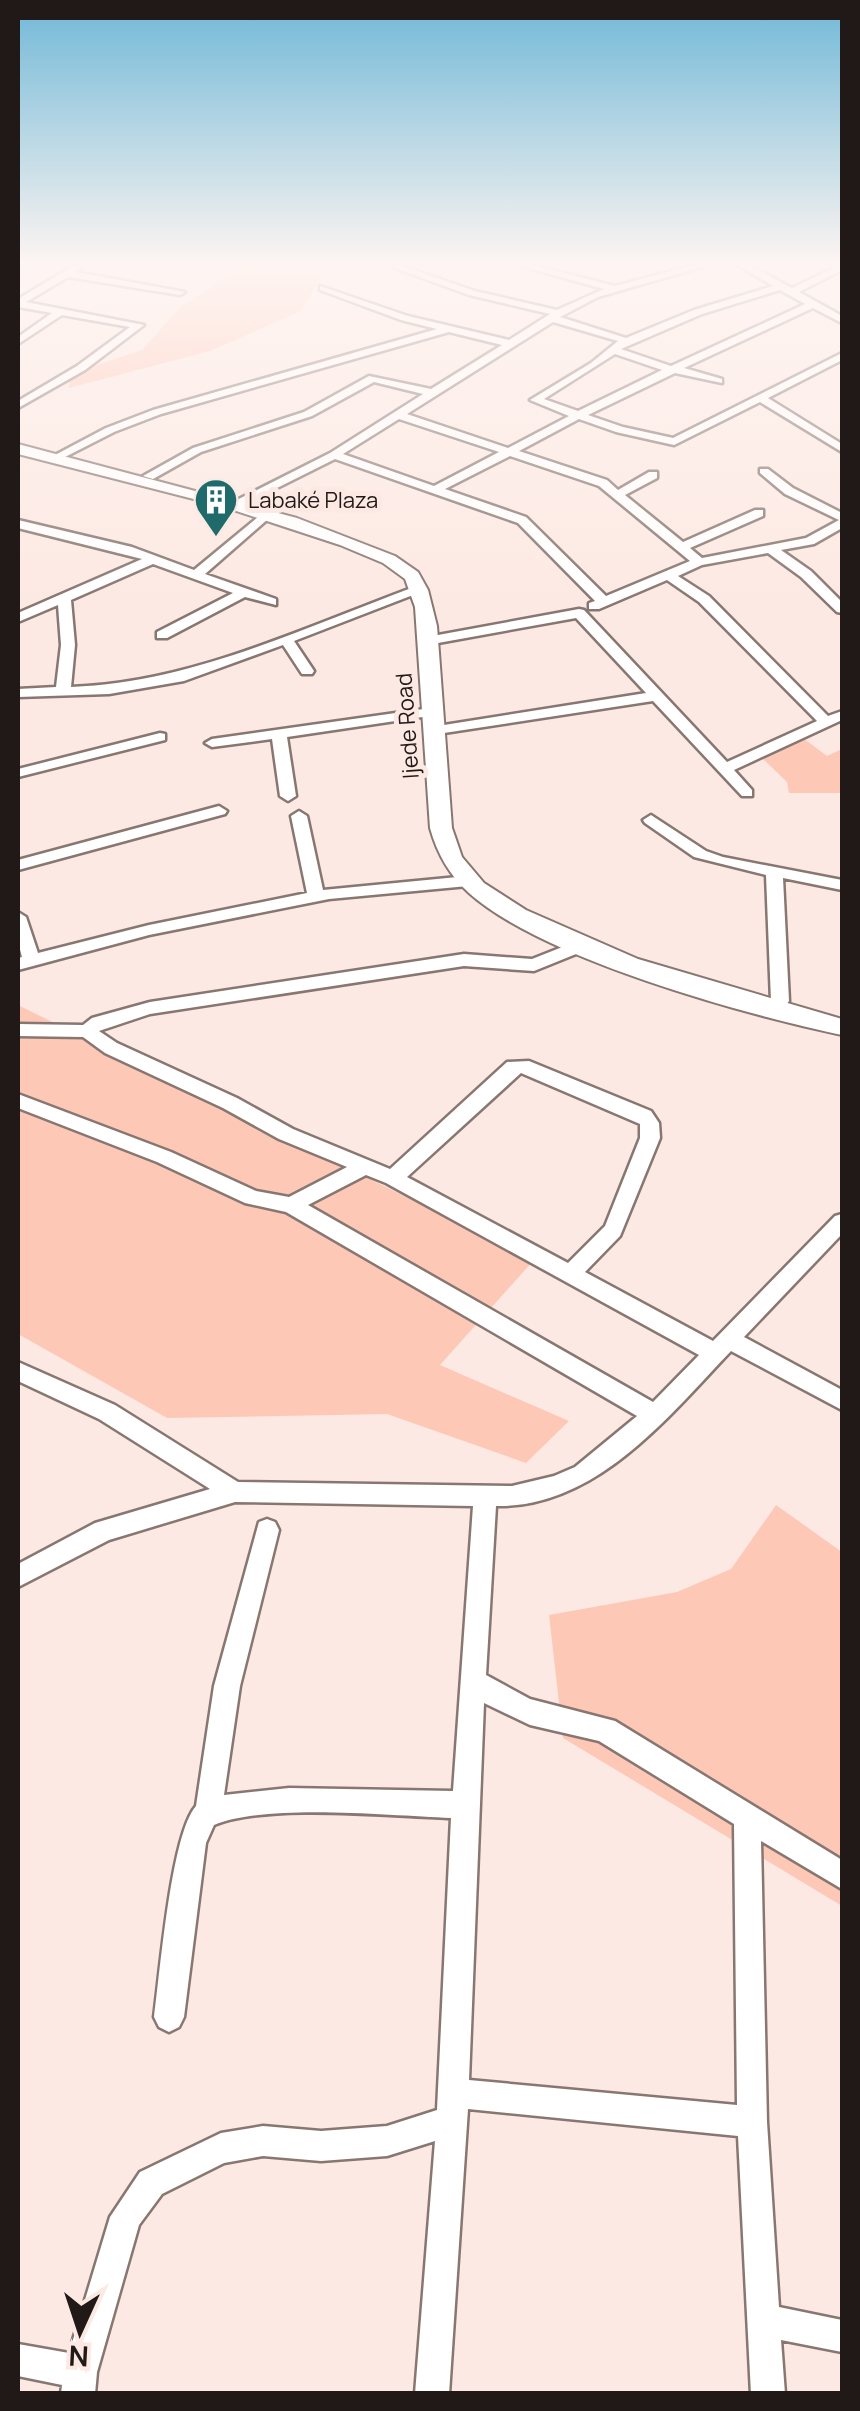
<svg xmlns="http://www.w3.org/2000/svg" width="860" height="2411" font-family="Manrope,sans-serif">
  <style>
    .green { fill: #fec8b7 }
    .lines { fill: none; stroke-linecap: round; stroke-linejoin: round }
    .street-casing { stroke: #887771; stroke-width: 5 }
    .secondary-casing { stroke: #887771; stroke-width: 4 }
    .street { fill: #fff; fill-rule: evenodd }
    .secondary { fill: #fff; fill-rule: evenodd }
    .labels { text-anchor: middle; stroke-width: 10; stroke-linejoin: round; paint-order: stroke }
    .far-poi-label { font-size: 22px; fill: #201917; stroke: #fde9e3; text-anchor: start }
    .far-street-label { font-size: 22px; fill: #201917; stroke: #fde9e3 }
  </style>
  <rect width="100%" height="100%" fill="#fde9e3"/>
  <path class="green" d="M249 263H365L320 279 301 311 210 351 69 388 70 374 142 350 180 307Z
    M803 738 827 756 842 749V793H789L787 782 762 758Z
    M18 1005 534 1260 440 1365 569 1421 526 1463 387 1414 167 1418 18 1334Z
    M776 1505 842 1552V1906L563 1738 549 1615 677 1592 731 1569Z"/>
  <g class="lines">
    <g class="street-casing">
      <path id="street" d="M510 263H525L615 286 701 263H716L598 297 560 317 626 338 694 310 773 286 734 263H746L792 288 842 264V270L799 292 842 316V323L813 308 684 368 722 379V383L675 373 588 415 623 427 673 438 842 353V360L768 398 842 444V452L760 402 674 445 616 432 579 419 519 451 607 480 618 490 649 472H657V478L625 495 683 542 755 510H763V516L690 548 702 558 806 538 839 520 785 494 760 473V469H768L793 488 842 513V528L814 544 781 550 811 571 842 602V613L837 612 801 577 768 553 702 565 678 576 709 596 828 716 842 711V720L734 770 752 790V796H742L653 701 444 733 437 729 444 725 646 693 576 618 438 643 431 639 438 635 579 609 584 610 727 762 817 721 699 602 667 580 599 609H589V603L595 601 518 523 335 459 241 506 231 503 330 453 423 394 374 382 312 416 201 452 153 479 143 476 193 448 304 412 369 376 431 389 502 345 449 332 161 414 114 432 65 457 55 455 106 428 153 410 437 329 401 320 320 290V286L408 316 509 340 550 314 469 295 392 267 400 265 475 291 557 310 604 289ZM780 290 805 304 671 366 621 349 702 314ZM553 322 618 341 591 363 530 400 569 416 508 448 407 414ZM615 354 662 370 578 411 544 399ZM399 419 499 452 434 486 343 454ZM510 456 599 486 690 561 606 596 526 517 445 489Z
        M73 266 81 268 76 272 185 292 180 295 68 277 26 302 144 325 85 370 18 408V401L77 366 130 327 62 315 18 344V337L52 313 18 307V299Z
        M264 512 270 516 268 519 205 574 276 599V605L245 597 167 638H157V632L233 593 153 564 71 600 75 645 71 687C191 683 303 628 414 587L426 590 294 641 314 671 312 674H302L283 645 184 681 109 694 18 697V689L56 687 61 645 58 605 18 622V613L142 559 18 528V520L132 547 194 570Z
        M431 708 438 712 436 715 287 737 296 796 288 801 280 796 272 739 212 747 205 743 212 739Z
        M160 733 165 734V740L18 777V769Z
        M219 806 227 811 225 814 18 870V860Z
        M299 811 307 816 323 890 468 876 476 881 468 886 329 899 149 935 18 970V958L22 957 18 942V912L26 917 38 953 149 925 307 893 291 816Z
        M651 815 706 851 723 857 842 880V890L783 878 789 1001 786 1005H774L771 1001 766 875 694 857 645 823 643 820Z
        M585 938 591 940V948L534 971 464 966 150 1014 99 1031 117 1043 237 1098 293 1129 390 1169 507 1062 529 1061 651 1111 659 1123 660 1138 620 1236 585 1272 713 1341 835 1216 842 1214V1234L744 1337 842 1390V1410L731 1351C668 1417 596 1508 496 1506L486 1675 530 1699 615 1721 842 1860V1889L761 1841 767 2122 779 2307 842 2320V2352L781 2340 785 2394H751L738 2136 468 2109 449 2394H415L435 2141 387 2156 321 2161 263 2156 224 2163 162 2194 139 2225 97 2372 95 2394H61L62 2385 18 2376V2344L69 2353 110 2217 140 2172 221 2133 263 2126 321 2131 387 2126 437 2110 451 1818C390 1816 268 1803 214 1825L206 1843 184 2017 179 2027 169 2032 159 2027 154 2017C160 1974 171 1834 196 1806L214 1686 259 1522 267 1519 275 1522 279 1530 240 1686 224 1795 289 1788 453 1791 473 1506 235 1502 109 1540 18 1587V1564L95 1523 210 1489 99 1419 18 1381V1362L115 1405 238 1482 512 1486 554 1476 575 1467 637 1416 286 1212 245 1203 157 1162 18 1108V1094L171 1152 256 1191 289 1197 347 1167 279 1139 223 1108 105 1053 83 1037 18 1036V1024L83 1025 92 1018 150 1002 464 954 532 959ZM521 1073 640 1124V1138L605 1226 568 1263 407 1177ZM366 1175 386 1183 699 1355 653 1402 308 1205ZM484 1703 530 1725 599 1741 734 1824 737 2105 469 2080Z"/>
    </g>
    <g class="secondary-casing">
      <path id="secondary" d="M18 444 297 518 395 556 418 572 428 590 437 626 452 828 462 857 484 883 526 910 638 959 842 1019V1035C744 1014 543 959 469 893 449 875 437 853 430 828L415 607 405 579 383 563 340 545 221 506 18 454Z"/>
    </g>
    <use href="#street" class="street"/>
    <use href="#secondary" class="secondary"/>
  </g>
  <linearGradient id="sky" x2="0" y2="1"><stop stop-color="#70b8d7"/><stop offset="0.44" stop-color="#fef5f2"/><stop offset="1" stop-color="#fef5f2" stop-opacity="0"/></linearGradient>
  <rect width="860" height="600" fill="url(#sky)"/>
  <defs>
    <g id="building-pin" transform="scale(2.25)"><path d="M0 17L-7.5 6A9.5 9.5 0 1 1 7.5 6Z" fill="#1f6b6c" stroke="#fde9e3"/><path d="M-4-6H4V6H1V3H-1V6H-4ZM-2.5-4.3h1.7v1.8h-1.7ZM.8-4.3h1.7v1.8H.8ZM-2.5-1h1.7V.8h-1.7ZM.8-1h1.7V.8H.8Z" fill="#fff"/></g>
  </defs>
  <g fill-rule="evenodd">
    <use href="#building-pin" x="216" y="500"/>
  </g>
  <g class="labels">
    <g class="far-poi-label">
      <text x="248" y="508">Labaké Plaza</text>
    </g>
    <g class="far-street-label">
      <text transform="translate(407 726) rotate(-94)" y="8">Ijede Road</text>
    </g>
  </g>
  <rect width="860" height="2411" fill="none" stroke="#201917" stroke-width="40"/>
  <g transform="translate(80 2331) rotate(183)" stroke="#fde9e3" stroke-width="8" paint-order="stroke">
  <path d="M0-8L18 38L0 25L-18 38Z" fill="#201917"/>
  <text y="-15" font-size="28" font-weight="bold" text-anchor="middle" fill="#201917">N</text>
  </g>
</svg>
